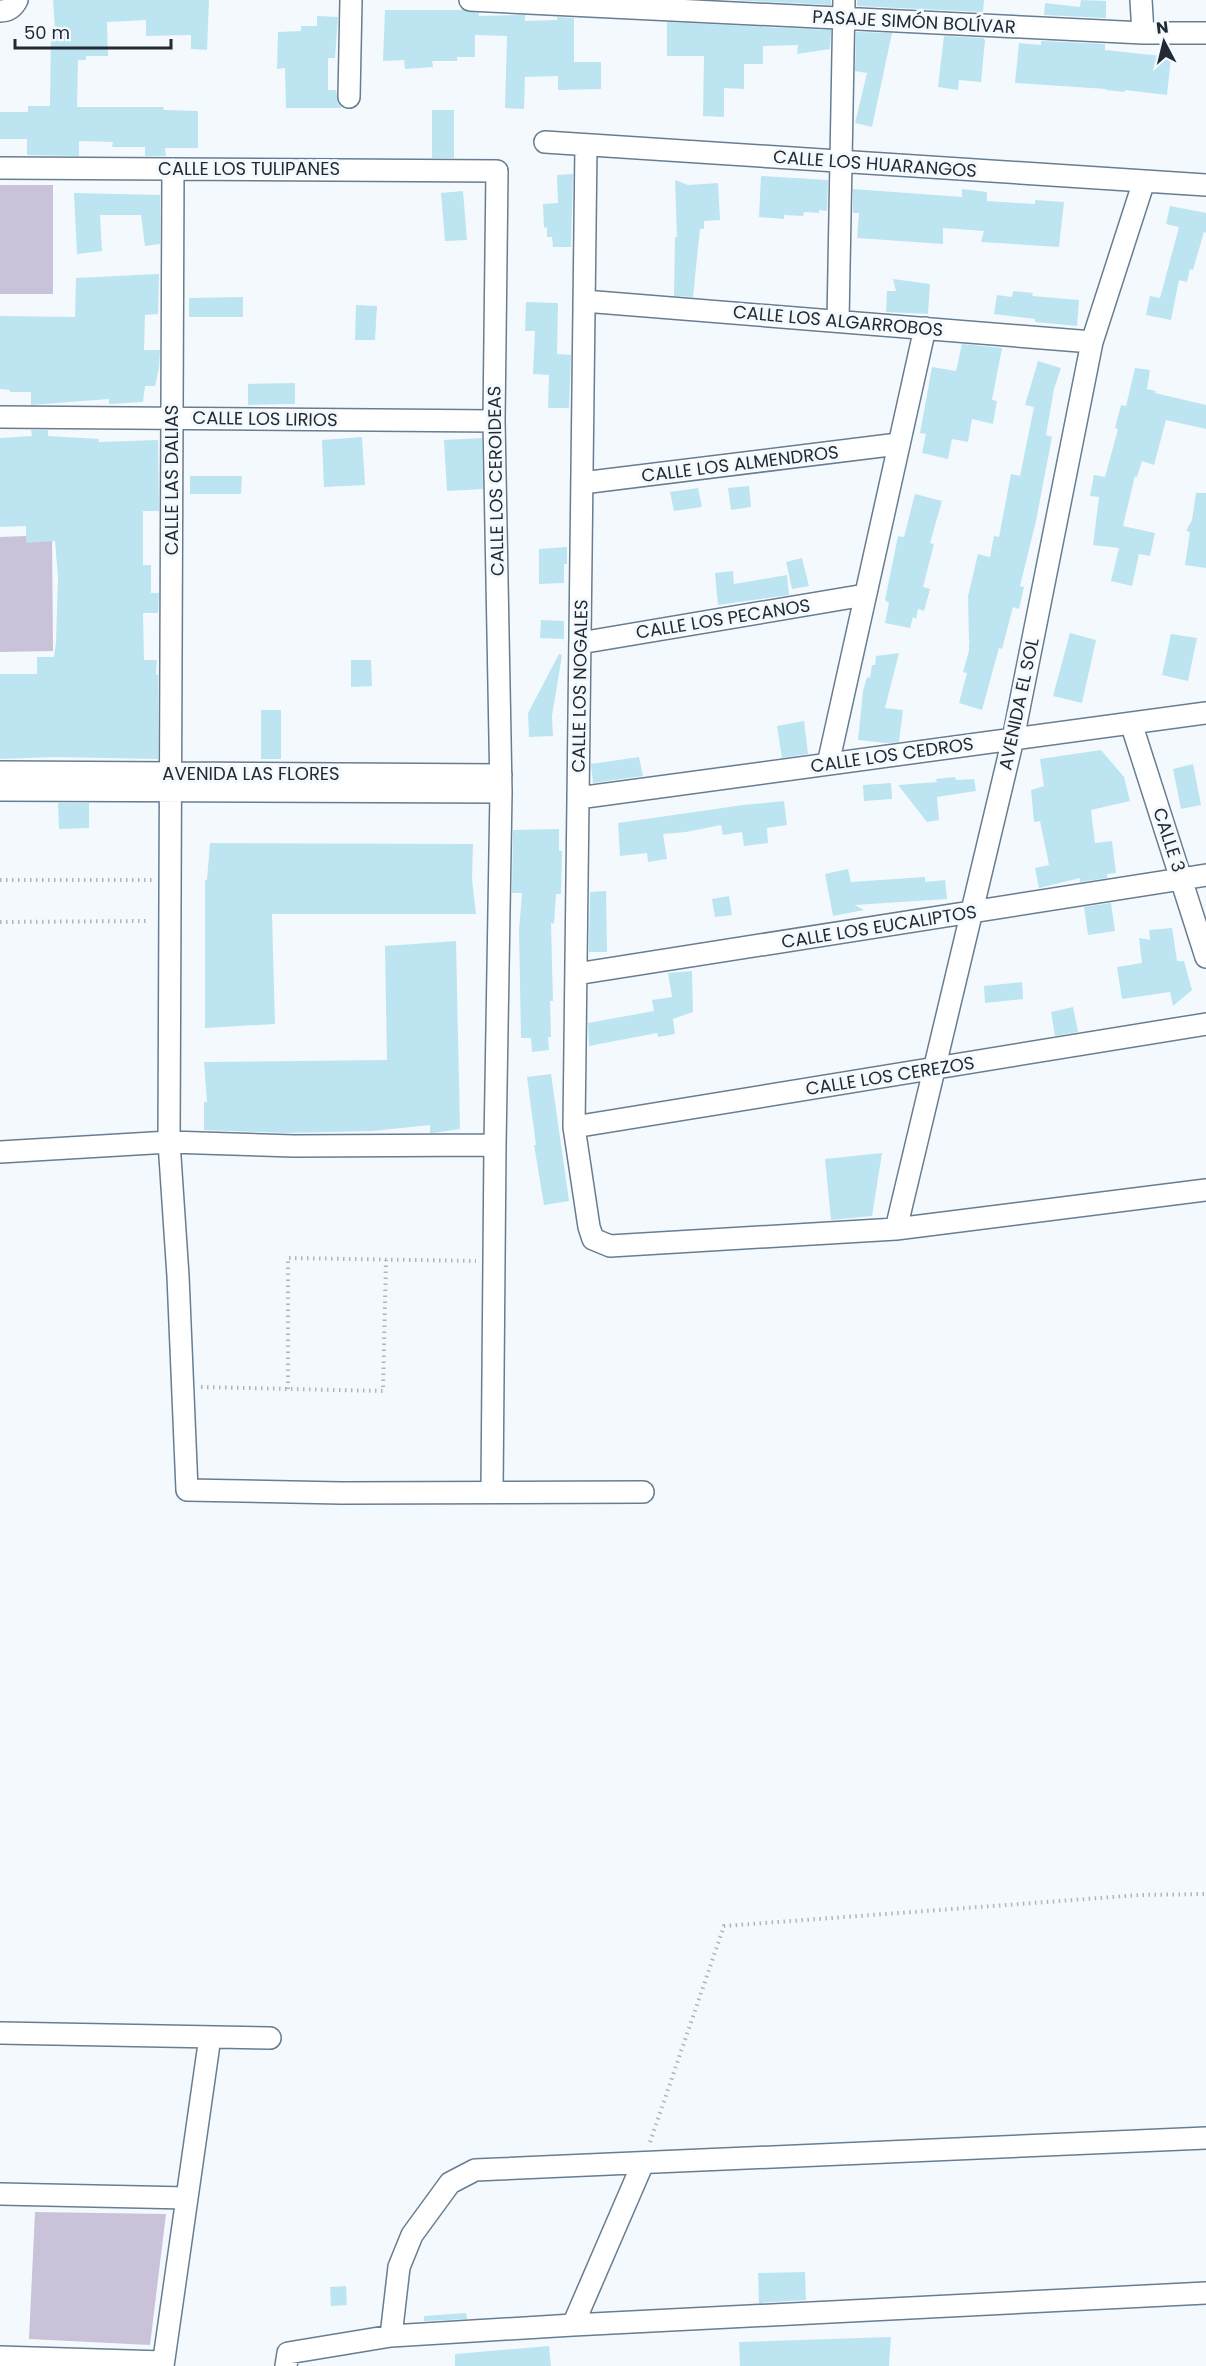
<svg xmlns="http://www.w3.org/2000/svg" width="1206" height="2366" font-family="Poppins,sans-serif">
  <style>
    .green { fill: #c9c2d9 }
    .building { fill: #bce5f1 }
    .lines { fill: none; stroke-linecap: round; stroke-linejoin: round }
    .minor-casing { stroke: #677d91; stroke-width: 24 }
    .path { stroke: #afb5bb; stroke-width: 4; stroke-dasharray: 1.5 4.5; stroke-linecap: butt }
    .minor { stroke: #fff; stroke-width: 21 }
    .labels { text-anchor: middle; stroke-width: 6; stroke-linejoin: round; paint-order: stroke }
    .street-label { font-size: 18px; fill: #222b33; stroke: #f4f9fe }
  </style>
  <rect width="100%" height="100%" fill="#f4f9fe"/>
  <path class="green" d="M0 185H53V294H0Z
    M52 535 53 651 0 652V537Z
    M35 2212 166 2214 150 2345 29 2339Z"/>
  <path class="building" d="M53 0H209L207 50 191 49V35L146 36V20L107 22 108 56H86V60H78L77 107H163L164 110 198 111V148H165L166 156H145V147H112L113 142 79 141V156L27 155V139H0V112H28V106H50L51 31H55Z
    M730 0H831V5Z
    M857 0H984L983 12 857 6Z
    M1081 0 1106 1V18L1044 15 1045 3 1080 7Z
    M385 10H463L479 13V16L525 15V21L557 20V17L574 18V62H601V89L558 90V76L525 77 524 109 505 108 507 36 475 35V57H457V61H432L433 67 405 69 404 60 383 61Z
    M317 16 338 17 335 58H328V90H336L338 103 342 108H286L285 68 277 69 278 32 301 31V26H317Z
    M667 22 831 30 830 49 797 54 798 45 763 46V64H744V89L724 88V117L703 116 704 56H667Z
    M856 32 892 33 872 127 855 123 867 73 855 71Z
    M944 36 983 38 985 40 981 82 959 80 958 90 938 87Z
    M1041 41 1105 44V50L1171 57 1167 95 1125 90V92L1106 90V89L1015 83 1019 43 1041 45Z
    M432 110H454V158H432Z
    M573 174 571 247H553L552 237H547V227L544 228 543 204 558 203 557 175Z
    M761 176 828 180 827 211 819 210V213L804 212 803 216 784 215V219L759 217Z
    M675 180 688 185 718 183 720 220 704 221V229H700L693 297 674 296 675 237H677Z
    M853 189 962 197V189L987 192V201L1035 204V200L1064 202 1059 247 981 242 984 231 943 228V244L857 238 859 213H853Z
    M463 191 467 240 445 241 441 193Z
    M74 193 160 195V244L145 246 141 215H100L102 251 77 254Z
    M1170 206 1206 213V233L1204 232 1193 270 1190 269 1187 282 1179 280 1171 320 1146 315 1150 296 1160 298 1179 227 1166 224Z
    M159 274 158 314 145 315 144 350H160L159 368 155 386H145L143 402 109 404V399L31 405V392H10V390L0 389V316L75 317 76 278Z
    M893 279 930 284 928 314 886 312 887 291H896Z
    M1013 291 1033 293 1032 296 1079 300 1077 326 1035 322V319L994 314 997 295 1012 297Z
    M243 297V317H189V298Z
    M526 302 558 303 557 354 571 355 569 408H548L549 375 533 374 535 331H525Z
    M356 305 377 306 375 340H355Z
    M962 344 1002 348 992 400 997 401 993 424 972 419 968 442 952 439 948 459 922 453 926 434 920 433 932 367 956 371Z
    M1038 361 1061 368 1054 389 1046 435 1052 437 1036 521 1020 586 1024 587 1019 609 1013 607 1002 649 999 648 982 710 959 703 967 673 963 672 969 651V642H971L969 641 968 596 978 554 990 557 994 536 999 537 1011 474 1020 476 1034 407 1025 405Z
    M1135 368 1150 370 1147 389 1156 391 1155 393 1206 405V429L1166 420 1154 465 1142 461 1137 477 1135 476 1123 526 1155 533 1150 556 1139 554 1132 586 1111 581 1119 548 1093 545 1099 497 1090 496 1094 475 1105 477 1118 429 1115 428 1121 405 1126 406Z
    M295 383V404L248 405V384Z
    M31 430H48V436L99 439V442L158 440 159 511H143V565H151V593H159L158 613H143L144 660H157L156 675H158V759L55 757 0 759V674H37V657H54L56 642 58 578 55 541 26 543V526L0 527V438L32 436Z
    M362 437 365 485 324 487 322 440Z
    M482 438 483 489 447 491 444 440Z
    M190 476H242L241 494H190Z
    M749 486 751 507 731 510 728 488Z
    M698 488 702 507 674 511 670 492Z
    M1196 493H1206V568L1185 565 1190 532 1186 531 1192 520Z
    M915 494 942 501 930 543 934 544 923 587 930 589 924 611 918 609 916 619 913 617 910 628 885 623 889 603 885 600 898 536 904 537Z
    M567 547V564H564V583L539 584V549Z
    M802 558 809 586 792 589 786 562Z
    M733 571 734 584 787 575 789 595 718 605 715 573Z
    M541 620 564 621V639L540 638Z
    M1070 633 1096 640 1082 703 1053 696Z
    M1171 634 1197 638 1188 681 1162 675Z
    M899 653 885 708 903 710 899 742 887 743 858 740 863 691 867 677 870 678 872 665H875L876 656Z
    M559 654 562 655 552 716 553 736 529 737 528 713Z
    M351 660H371L372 686 351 687Z
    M261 710H281V759H261Z
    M804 721 808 754 782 758 777 726Z
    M1101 750 1124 777 1130 801 1091 810 1095 843 1112 841 1116 873 1107 874V878L1080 882V878L1039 888 1035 868 1049 865 1040 821 1034 822 1031 790 1044 786 1040 759Z
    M639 757 643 776 593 783 591 764Z
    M1193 764 1201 805 1181 809 1173 769Z
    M955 777 956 780 974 779 976 791 937 797 939 820 927 822 898 785 937 782 936 779Z
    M891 783 892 799 864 801 863 785Z
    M784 801 787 825 767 828 768 843 744 846 742 832 723 835 721 825 686 832 663 834 667 859 648 862 647 853 620 856 618 823 743 805Z
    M58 803H89V828L59 829Z
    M559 829V851H562L561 894H556L554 924 551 923 553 1001H550L551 1037H548L549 1050 532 1052 531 1038H521L519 930 522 893H512L513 830Z
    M210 843 473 844 472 879 476 914H272L275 1024 205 1028V880H207Z
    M848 869 851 882 925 877V882L945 880 947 899 855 905 864 910 833 916 825 874Z
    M606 891 607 952H589L590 892Z
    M729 896 732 915 715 917 712 899Z
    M1111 903 1115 931 1088 935 1084 907Z
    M1172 928 1177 961H1184L1192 990 1173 1006 1170 992 1122 999 1117 967 1142 963 1139 938 1150 940 1149 930Z
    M456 941 460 1129 433 1133H430V1125L373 1131 285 1133 204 1130V1102H207L204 1062 387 1060 385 946Z
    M692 971 693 1012 673 1019 675 1034 658 1037 657 1033 589 1046 588 1023 654 1011 652 1000 672 997 668 973Z
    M1022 982 1023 999 985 1003 984 986Z
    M1073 1007 1078 1032 1055 1036 1051 1012Z
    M551 1074 569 1201 544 1205 534 1145H536L527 1077Z
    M882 1153 872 1216 831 1220 825 1159Z
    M805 2272 806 2300 759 2303 758 2273Z
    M346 2286 347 2305 331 2306 330 2287Z
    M466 2313 467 2319 424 2321V2316Z
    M891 2337 889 2366H740L739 2342Z
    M549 2346 551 2366H455V2354Z"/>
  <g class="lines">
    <g class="minor-casing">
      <path id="minor" d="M470 0 1143 33H1206
        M1141 0 1143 33
        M0 11C8 11 13 8 17 0
        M349 97 351 0
        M545 142 1206 185
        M586 145 574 1127 589 1227 593 1239 610 1246 896 1229 1206 1190
        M0 168 497 171 494 421 501 792 495 1145 294 1146 169 1142 178 1276 187 1490 341 1493 643 1492
        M584 301 1092 342
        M838 321 844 0
        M0 417 494 421
        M582 483 898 444
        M580 643 865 595
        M1131 723 1206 957
        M828 764 925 328
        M0 772 501 775
        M0 790 501 792
        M578 798 1206 713
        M576 974 1206 875
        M574 1127 1206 1024
        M0 1152 169 1142 173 169
        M896 1229 1013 739 1092 342 1144 181
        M492 1491 495 1145
        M0 2033 270 2038
        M0 2194 187 2198
        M573 2325 643 2163
        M391 2336 399 2267 412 2235 450 2183 475 2170 1206 2138
        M0 2357 163 2362
        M163 2366 210 2037
        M286 2366 288 2353 391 2336 573 2325 1206 2293"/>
    </g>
    <path class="path" d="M0 880H152
      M0 922 150 921
      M201 1387 383 1391 386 1260
      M288 1389V1258L476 1261
      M650 2142 724 1926 1140 1895 1206 1894"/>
    <use href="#minor" class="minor"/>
  </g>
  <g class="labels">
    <g class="street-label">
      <text transform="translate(914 22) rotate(3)" y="6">PASAJE SIMÓN BOLÍVAR</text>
      <text transform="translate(875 164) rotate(4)" y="6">CALLE LOS HUARANGOS</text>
      <text x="249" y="175">CALLE LOS TULIPANES</text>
      <text transform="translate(838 321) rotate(5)" y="6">CALLE LOS ALGARROBOS</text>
      <text transform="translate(265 419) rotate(1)" y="6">CALLE LOS LIRIOS</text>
      <text transform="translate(740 464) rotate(-7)" y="6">CALLE LOS ALMENDROS</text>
      <text transform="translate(172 480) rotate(-90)" y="6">CALLE LAS DALIAS</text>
      <text transform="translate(496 481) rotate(-91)" y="6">CALLE LOS CEROIDEAS</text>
      <text transform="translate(723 619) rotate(-9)" y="6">CALLE LOS PECANOS</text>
      <text transform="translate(580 686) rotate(-89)" y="6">CALLE LOS NOGALES</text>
      <text transform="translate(1019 704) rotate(-78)" y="6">AVENIDA EL SOL</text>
      <text transform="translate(892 755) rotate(-8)" y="6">CALLE LOS CEDROS</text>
      <text x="251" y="780">AVENIDA LAS FLORES</text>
      <text transform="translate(1169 840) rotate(72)" y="6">CALLE 3</text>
      <text transform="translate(879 927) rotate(-9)" y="6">CALLE LOS EUCALIPTOS</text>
      <text transform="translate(890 1076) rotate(-9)" y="6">CALLE LOS CEREZOS</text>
    </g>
  </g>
  <g transform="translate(1164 42) rotate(353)" stroke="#f4f9fe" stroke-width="4.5" paint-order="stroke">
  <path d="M0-4.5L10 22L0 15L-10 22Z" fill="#222b33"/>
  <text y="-9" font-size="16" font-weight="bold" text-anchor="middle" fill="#222b33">N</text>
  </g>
  <path d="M15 39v9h156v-9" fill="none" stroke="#222b33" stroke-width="3"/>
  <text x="24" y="39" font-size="18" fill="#222b33" stroke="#f4f9fe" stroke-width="4.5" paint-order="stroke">50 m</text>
</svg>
